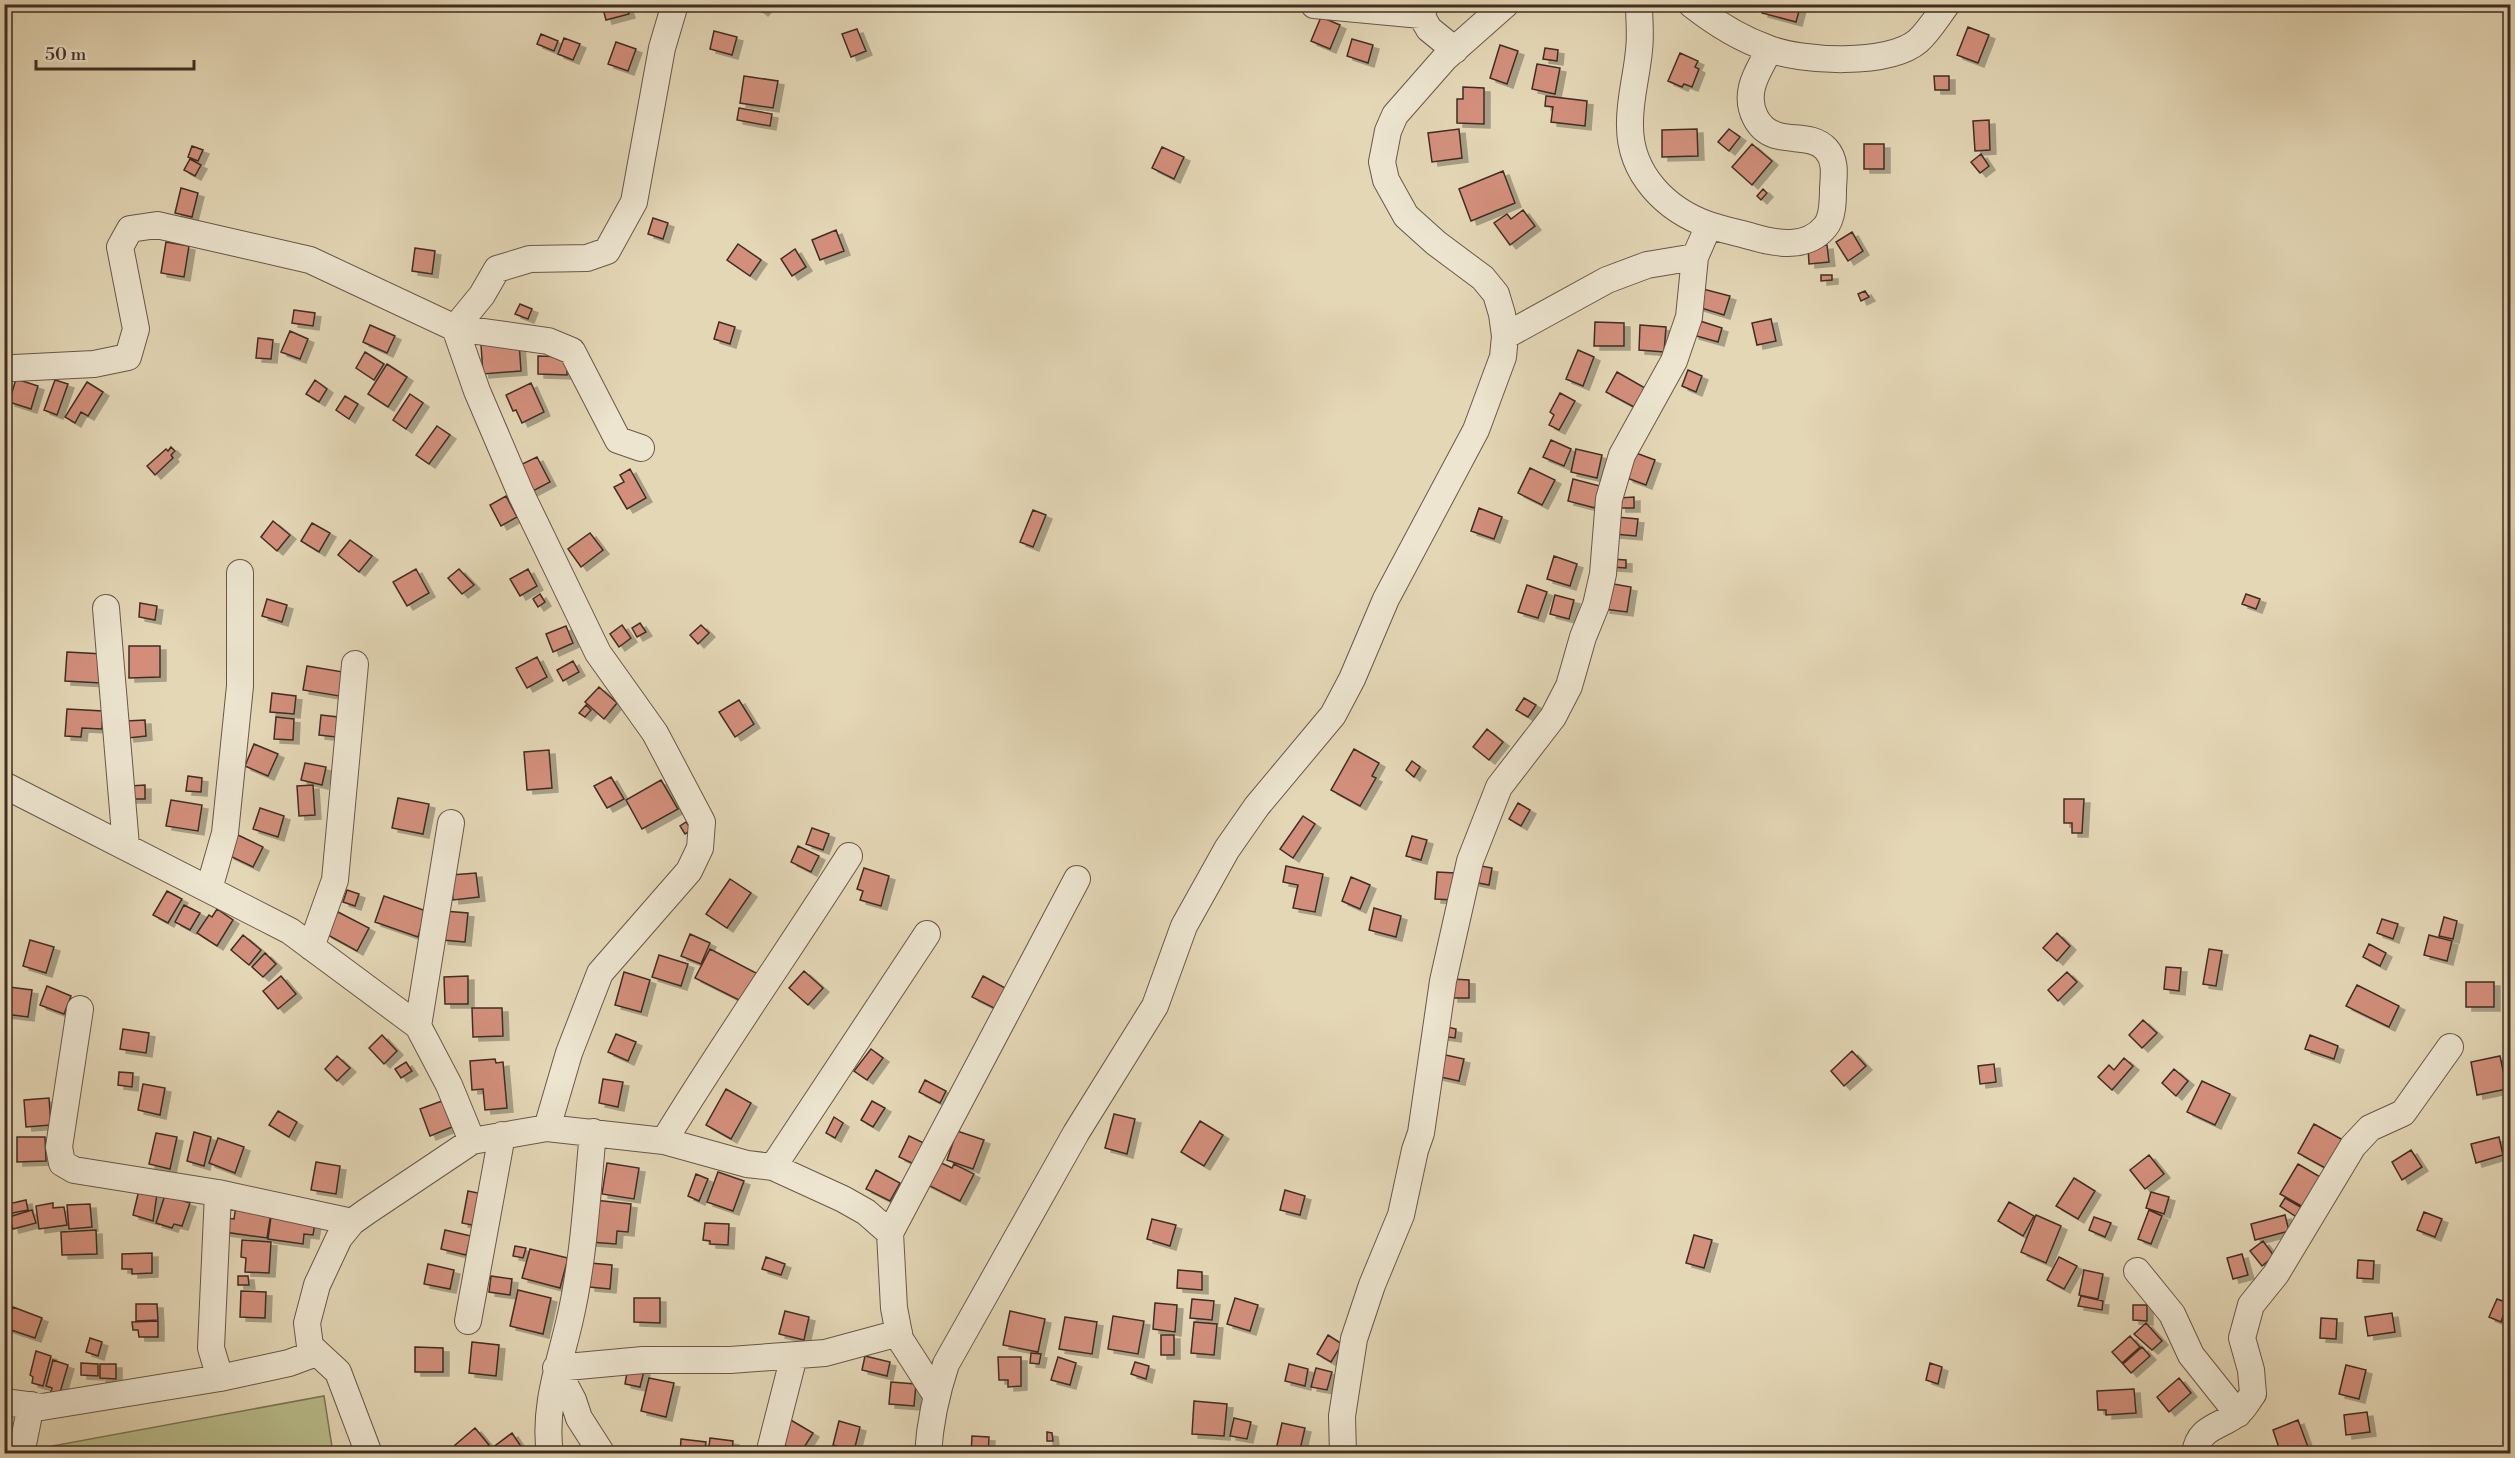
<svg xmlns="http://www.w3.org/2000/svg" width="2515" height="1458" font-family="'Libre Bodoni',serif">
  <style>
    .green { fill: #b8bd8b; stroke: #7c7657; stroke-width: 1.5 }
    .building { fill: #d38f7c; stroke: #402e23; stroke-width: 1.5; filter: url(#shadow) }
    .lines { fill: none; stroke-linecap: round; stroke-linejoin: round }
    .minor-casing { stroke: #695848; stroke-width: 28 }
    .minor { stroke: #ede5d0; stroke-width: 26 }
  </style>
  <defs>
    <filter id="shadow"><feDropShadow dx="6" dy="4" stdDeviation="0" flood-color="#0004"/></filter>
  </defs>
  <rect width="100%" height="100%" fill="#e4d7b6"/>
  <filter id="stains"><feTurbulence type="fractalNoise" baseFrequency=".00333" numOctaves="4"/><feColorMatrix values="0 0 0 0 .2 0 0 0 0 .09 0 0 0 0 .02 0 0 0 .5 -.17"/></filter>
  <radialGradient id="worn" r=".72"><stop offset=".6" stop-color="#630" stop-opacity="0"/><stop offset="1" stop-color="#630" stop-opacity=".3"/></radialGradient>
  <path class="green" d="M324 1396 333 1453H53L52 1446Z"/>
  <path class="building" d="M626 4 629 14 606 20 602 5Z
    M716 4H745V6L716 7Z
    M752 4H768V5L762 12Z
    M1764 4H1801L1796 22 1762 13Z
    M1321 17 1340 25 1330 49 1311 41Z
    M1968 27 1989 35 1978 63 1957 55Z
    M857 29 866 51 851 57 842 34Z
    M714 31 737 37 732 55 710 49Z
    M541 34 558 41 554 51 537 44Z
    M564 38 580 44 573 60 558 54Z
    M1352 39 1373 45 1368 63 1347 56Z
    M616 42 636 49 628 71 608 64Z
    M1500 45 1518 51 1507 84 1490 78Z
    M1545 48 1558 50 1557 61 1543 59Z
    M1680 53 1698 61 1695 67 1699 69 1692 87 1684 84 1682 87 1668 81Z
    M1537 64 1560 68 1555 94 1532 89Z
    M744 76 778 81 773 108 740 103Z
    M1934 76H1949V90H1935Z
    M1463 87 1484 88V124L1457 123V99H1463Z
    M1546 96 1587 101 1585 126 1551 122 1553 107 1545 106Z
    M739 108 772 114 770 126 737 120Z
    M1989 120 1990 150 1975 151 1973 121Z
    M1459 129 1462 158 1432 162 1428 133Z
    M1697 129 1698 156 1662 157V130Z
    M1729 129 1740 137 1729 151 1718 142Z
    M1752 144 1772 161 1752 185 1732 167Z
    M1864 144H1884V169H1864Z
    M192 146 203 150 198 161 188 157Z
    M1162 147 1184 157 1174 179 1152 168Z
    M1981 154 1989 166 1980 173 1971 162Z
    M190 159 201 165 195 176 184 170Z
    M1503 171 1515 203 1471 221 1459 189Z
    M181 188 198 193 192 217 175 213Z
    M1763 189 1767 193 1761 200 1757 196Z
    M1523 210 1535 226 1510 245 1494 223 1507 214 1511 219Z
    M653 218 668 223 663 239 648 234Z
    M836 230 844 251 820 260 812 240Z
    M1852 232 1863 251 1848 261 1836 242Z
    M166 242 189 246 184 277 161 273Z
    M738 244 761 260 750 276 727 260Z
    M1827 245 1829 262 1809 264 1808 247Z
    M415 248 435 251 432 274 412 271Z
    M795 249 806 267 792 276 781 259Z
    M1821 275H1832V280L1821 281Z
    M1703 289 1730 296 1724 315 1698 307Z
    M1865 291 1869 297 1861 301 1858 294Z
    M520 304 532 309 528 319 515 314Z
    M294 310 315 313 313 326 292 323Z
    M1771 319 1776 341 1757 345 1752 323Z
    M1697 320 1722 328 1718 342 1693 335Z
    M719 322 735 327 730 344 714 339Z
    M1595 322 1624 323V346H1594Z
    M370 325 395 336 387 353 363 342Z
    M1640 325 1666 327 1664 352 1639 350Z
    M290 331 308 339 300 359 281 352Z
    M258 338 273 340 271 359 256 358Z
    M519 342 521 371 483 374 481 345Z
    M1578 350 1594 357 1583 386 1566 379Z
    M365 352 384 364 374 380 356 368Z
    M538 356 567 357V375L538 374Z
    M387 364 407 377 388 407 368 394Z
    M1688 370 1702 376 1696 392 1682 386Z
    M1617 372 1645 388 1634 407 1606 392Z
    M16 379 38 386 31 409 9 402Z
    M55 380 68 384 57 415 44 410Z
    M315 380 327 389 319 402 306 394Z
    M87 382 103 392 88 416 81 412 75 423 65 417Z
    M531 383 544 412 522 423 516 410 513 411 506 395Z
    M1560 393 1575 401 1559 430 1549 425 1554 415 1550 412Z
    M410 394 423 403 406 429 393 420Z
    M345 396 358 404 349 419 336 410Z
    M437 426 450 435 429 464 416 455Z
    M1551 440 1571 449 1564 466 1543 457Z
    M171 447 175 451 171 455 173 458 155 475 147 466 166 449 168 451Z
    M1576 449 1602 455 1597 478 1571 472Z
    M1636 453 1655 460 1646 485 1627 478Z
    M537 457 550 482 531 492 518 466Z
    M1530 468 1555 480 1542 505 1518 493Z
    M630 469 646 498 627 509 614 487 624 482 620 475Z
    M1573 479 1600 486 1595 508 1568 501Z
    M506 496 517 517 501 526 490 505Z
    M1634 497V508H1620L1619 498Z
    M1479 508 1502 517 1494 539 1471 531Z
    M1033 510 1046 515 1033 547 1020 542Z
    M1616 517 1638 519 1636 536 1614 534Z
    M273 521 290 535 277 551 261 537Z
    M312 523 330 533 319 552 301 541Z
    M590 533 603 550 581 567 568 549Z
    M350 540 372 556 359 572 338 555Z
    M1554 556 1577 564 1570 586 1547 579Z
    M1611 559 1626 560V568L1611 567Z
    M416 569 429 593 407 606 393 582Z
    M459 569 474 585 462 594 448 578Z
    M528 569 537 586 520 596 510 579Z
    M1608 583 1631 587 1627 612 1604 609Z
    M1527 585 1547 592 1538 618 1518 612Z
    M540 594 545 602 538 607 533 599Z
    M2246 594 2260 599 2256 609 2242 604Z
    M1555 595 1574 600 1569 619 1550 614Z
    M267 599 287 605 282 622 262 616Z
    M140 603 157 606 155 620 139 617Z
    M640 623 646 632 637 637 632 628Z
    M622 625 631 638 619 647 610 634Z
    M701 625 709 633 698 644 690 635Z
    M566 626 573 643 553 652 546 634Z
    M129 646H160V677L129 678Z
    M67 652 103 654 101 683 65 681Z
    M537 657 547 677 527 688 516 668Z
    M573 661 579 672 563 681 557 670Z
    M307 666 349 673 345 697 303 690Z
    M599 687 617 703 604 719 585 702Z
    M272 693 296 696 294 714 270 712Z
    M1524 698 1536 705 1528 717 1516 710Z
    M739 700 754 724 735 737 719 712Z
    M586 705 591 710 585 717 579 713Z
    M67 709 103 711 102 729 82 728 81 737 65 736Z
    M321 715 338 717 336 737 319 735Z
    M276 717 294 719 293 740 274 739Z
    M145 720 146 736 128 738 126 721Z
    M1487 729 1503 742 1489 760 1473 747Z
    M254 744 278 754 268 776 245 766Z
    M1354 749 1379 763 1372 776 1376 778 1360 806 1331 790Z
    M549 750 552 788 527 790 524 752Z
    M1412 761 1420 767 1414 777 1406 770Z
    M305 763 326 767 322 785 301 780Z
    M188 776 202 778 201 792 186 791Z
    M611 777 624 799 607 808 594 786Z
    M661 780 678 809 642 829 626 800Z
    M145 785V799H130V786Z
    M313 785 315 815 299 816 297 786Z
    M398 798 429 804 423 834 392 828Z
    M2064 799H2084L2082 833H2072V823H2064Z
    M171 800 202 805 198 831 166 826Z
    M1518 803 1530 810 1521 826 1509 819Z
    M260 808 284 816 278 837 253 829Z
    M1303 816 1315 824 1293 858 1280 849Z
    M686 822 692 830 685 834 680 826Z
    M812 828 829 834 823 850 806 844Z
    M238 835 263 847 253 867 228 855Z
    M1412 836 1427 840 1421 860 1406 856Z
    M798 846 819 856 811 872 791 862Z
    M1476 865 1492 868 1489 885 1473 882Z
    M1286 866 1323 874 1315 912 1293 908 1298 885 1283 882Z
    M864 868 889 876 881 906 860 900 863 891 857 889Z
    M1437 872 1455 873 1453 900 1435 899Z
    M476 873 479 897 453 900 451 875Z
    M1351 877 1370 885 1360 909 1342 901Z
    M730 879 751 893 727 928 706 914Z
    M347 890 359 894 355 906 343 902Z
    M167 891 182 899 168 923 153 915Z
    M384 896 426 911 418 937 375 922Z
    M184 905 200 913 190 930 175 922Z
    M1374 908 1401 916 1396 937 1369 930Z
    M217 909 233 920 217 946 197 933 209 915 212 917Z
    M444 911 468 913 465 942 442 940Z
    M338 912 369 928 357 951 326 934Z
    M2444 917 2457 921 2453 939 2439 936Z
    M2382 919 2398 924 2393 939 2377 933Z
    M2057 933 2070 946 2057 961 2043 948Z
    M690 934 710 943 701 964 681 956Z
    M243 935 261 950 249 965 231 950Z
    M2429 935 2452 941 2447 961 2424 955Z
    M30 940 54 947 46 973 23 966Z
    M2369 944 2386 953 2380 966 2363 957Z
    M710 949 758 974 743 1002 695 978Z
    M2209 949 2222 951 2216 986 2203 984Z
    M265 953 276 964 263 977 252 967Z
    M659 955 688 964 681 986 652 977Z
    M2166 967 2181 968 2179 991 2164 989Z
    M804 971 823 988 808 1005 789 988Z
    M624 972 650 980 641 1012 615 1005Z
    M2067 972 2077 982 2058 1001 2048 990Z
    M281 976 296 994 278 1009 263 991Z
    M468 976V1004H445L444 977Z
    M983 976 1007 989 996 1009 972 997Z
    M1452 979 1469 980V998H1452Z
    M2466 982H2494V1007H2466Z
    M2357 985 2399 1006 2389 1027 2346 1006Z
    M47 986 71 996 64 1014 40 1005Z
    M9 987 32 990 28 1017 5 1014Z
    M472 1008H502L503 1036 473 1037Z
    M2143 1020 2157 1033 2142 1048 2129 1035Z
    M1443 1026 1456 1029 1455 1038 1442 1036Z
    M123 1029 149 1033 146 1053 120 1049Z
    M616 1034 636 1042 628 1061 608 1052Z
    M382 1035 397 1051 384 1064 369 1048Z
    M2310 1035 2338 1046 2334 1059 2305 1049Z
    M871 1049 883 1058 867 1080 854 1071Z
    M1852 1051 1866 1066 1844 1086 1831 1071Z
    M1441 1054 1464 1059 1459 1081 1436 1076Z
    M337 1056 350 1068 337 1081 325 1069Z
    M2500 1056 2507 1089 2477 1095 2471 1062Z
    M2124 1058 2133 1066 2112 1090 2098 1077 2109 1065 2114 1070Z
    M495 1059 496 1063 503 1062 507 1108 485 1110 483 1089 472 1090 470 1061Z
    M406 1062 412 1071 401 1078 395 1069Z
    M1994 1064 1996 1082 1980 1084 1978 1066Z
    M2174 1069 2188 1081 2176 1096 2162 1083Z
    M119 1072 133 1073 132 1087 118 1085Z
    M603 1079 623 1082 618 1107 599 1103Z
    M925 1080 946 1091 940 1103 919 1092Z
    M2202 1081 2230 1094 2215 1125 2187 1112Z
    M143 1084 165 1088 160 1115 138 1110Z
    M726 1089 751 1103 731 1139 706 1125Z
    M49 1098 51 1125 26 1127 24 1100Z
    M442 1101 452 1127 430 1136 420 1109Z
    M872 1101 885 1108 873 1127 861 1120Z
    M278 1111 297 1122 289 1137 269 1125Z
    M1114 1114 1135 1119 1127 1154 1105 1148Z
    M834 1117 843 1123 835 1138 826 1133Z
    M1200 1121 1223 1135 1204 1166 1181 1152Z
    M2314 1124 2343 1140 2327 1169 2298 1153Z
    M957 1131 984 1140 973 1169 947 1160Z
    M194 1132 211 1137 204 1166 187 1161Z
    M156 1133 177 1137 170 1169 149 1164Z
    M909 1136 926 1144 916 1165 899 1157Z
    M17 1137H45L46 1161 17 1162Z
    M2499 1137 2503 1155 2476 1163 2471 1144Z
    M218 1138 244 1147 235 1173 209 1163Z
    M2411 1150 2422 1167 2402 1180 2392 1162Z
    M2149 1155 2164 1174 2145 1189 2130 1170Z
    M935 1160 952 1168 954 1164 974 1174 960 1201 924 1183Z
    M316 1162 340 1166 336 1194 311 1190Z
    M607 1163 639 1168 634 1199 602 1194Z
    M2298 1164 2322 1178 2305 1208 2280 1194Z
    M876 1170 900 1183 890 1201 866 1189Z
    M718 1172 744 1181 733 1211 707 1202Z
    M696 1174 708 1179 699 1201 688 1196Z
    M2074 1178 2095 1191 2078 1219 2056 1206Z
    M139 1190 157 1194 153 1221 133 1215Z
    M1285 1190 1305 1196 1300 1215 1280 1210Z
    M468 1191 483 1194 477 1226 462 1223Z
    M2151 1192 2169 1197 2164 1214 2146 1208Z
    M165 1195 190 1203 182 1226 174 1224 172 1228 156 1223Z
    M2285 1198 2304 1209 2298 1218 2280 1206Z
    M26 1200 28 1210 7 1214 8 1217 4 1218V1205Z
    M594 1200 631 1204 628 1232 617 1231 616 1244 590 1242Z
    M2009 1202 2034 1216 2023 1236 1998 1221Z
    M53 1203V1208L64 1207 67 1225 39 1229 36 1206Z
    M90 1204 92 1227 69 1229 67 1205Z
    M236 1206 271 1212 267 1238 224 1232 226 1218 234 1219Z
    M32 1210 36 1223 13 1229 9 1217Z
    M2149 1210 2162 1216 2151 1244 2138 1239Z
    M2424 1212 2442 1219 2435 1237 2417 1230Z
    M2036 1215 2061 1226 2046 1263 2021 1252Z
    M2285 1215 2289 1231 2255 1240 2251 1224Z
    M271 1217 315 1223 313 1235 304 1234 303 1244 268 1239Z
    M2094 1217 2111 1223 2105 1237 2089 1230Z
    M1152 1219 1176 1225 1170 1246 1147 1239Z
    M705 1223 729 1224 728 1245 710 1244V1241L703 1240Z
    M96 1230 97 1254 62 1255 61 1232Z
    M445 1230 471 1236 466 1255 441 1249Z
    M1694 1235 1712 1240 1704 1268 1686 1263Z
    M242 1240 271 1242 269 1273 245 1272 246 1258 241 1257Z
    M2263 1241 2274 1256 2262 1266 2250 1251Z
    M515 1246 526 1248 523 1258 513 1256Z
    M530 1249 568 1258 560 1288 522 1278Z
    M152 1253V1273L132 1274V1269H122V1254Z
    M2242 1254 2248 1275 2233 1279 2227 1258Z
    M766 1257 785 1264 781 1275 762 1269Z
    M2059 1257 2077 1266 2064 1289 2047 1280Z
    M2358 1260 2374 1261 2373 1279 2357 1278Z
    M590 1263 612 1265 610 1289 589 1287Z
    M428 1264 454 1270 450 1289 424 1284Z
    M1178 1270 1202 1272V1290L1177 1288Z
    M2084 1270 2103 1274 2098 1299 2079 1295Z
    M238 1276H248L249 1285H238Z
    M491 1276 512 1279 510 1295 489 1292Z
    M518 1290 551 1298 543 1334 510 1326Z
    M241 1291 266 1292 265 1318 240 1317Z
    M2081 1296 2103 1301 2102 1310 2078 1306Z
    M634 1298H660V1323L634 1322Z
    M1235 1298 1258 1305 1250 1331 1227 1324Z
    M1192 1299 1214 1301 1212 1320 1190 1318Z
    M2497 1299 2508 1303 2501 1322 2489 1317Z
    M1155 1303 1177 1305 1175 1332 1153 1329Z
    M136 1304H157L158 1320 136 1321Z
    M2133 1305H2147V1321L2133 1320Z
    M13 1307 42 1318 35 1338 5 1328Z
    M785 1311 809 1317 804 1340 779 1334Z
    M1010 1311 1045 1319 1038 1352 1003 1345Z
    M2392 1313 2395 1332 2368 1336 2365 1317Z
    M1113 1316 1144 1321 1138 1354 1108 1349Z
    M1065 1317 1097 1322 1092 1354 1059 1349Z
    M2321 1318 2337 1319 2336 1339 2320 1338Z
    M158 1321V1337H139L138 1330H133L132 1322Z
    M1194 1322 1217 1324 1214 1355 1191 1353Z
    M2146 1323 2162 1341 2152 1350 2134 1334Z
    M1161 1335H1174V1355H1161Z
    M1328 1335 1342 1344 1331 1362 1317 1354Z
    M2130 1336 2140 1347 2122 1363 2112 1352Z
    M90 1338 102 1342 98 1356 86 1352Z
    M472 1342 499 1345 496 1376 469 1373Z
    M415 1347 443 1348V1372H415Z
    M2142 1347 2150 1356 2131 1373 2123 1364Z
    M36 1351 51 1356 43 1386 32 1383 33 1377 30 1375Z
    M1031 1353 1041 1354 1039 1364 1030 1363Z
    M865 1356 890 1362 887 1376 862 1370Z
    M998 1357H1021V1386L1008 1387V1380H999Z
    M1058 1357 1076 1363 1070 1385 1051 1380Z
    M53 1360 68 1365 59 1396 50 1394 52 1388 46 1386Z
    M1135 1362 1149 1366 1146 1379 1131 1374Z
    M81 1363 98 1364V1376L81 1375Z
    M1930 1363 1942 1367 1938 1384 1926 1380Z
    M100 1364H116V1379L100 1378Z
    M1289 1364 1308 1369 1305 1386 1285 1381Z
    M2346 1365 2366 1370 2359 1399 2339 1394Z
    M628 1367 644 1371 640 1387 625 1384Z
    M1316 1368 1332 1372 1327 1390 1311 1387Z
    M649 1378 674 1383 666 1417 641 1411Z
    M2179 1378 2191 1393 2169 1412 2157 1397Z
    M891 1382 916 1384 914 1406 889 1404Z
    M2134 1389 2136 1413 2106 1415V1410H2098L2097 1391Z
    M1194 1401 1227 1404 1224 1436 1192 1434Z
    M2367 1412 2370 1432 2346 1435 2344 1415Z
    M1234 1418 1251 1422 1247 1439 1230 1436Z
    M789 1419 813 1433 800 1454 777 1441Z
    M2298 1420 2308 1447 2292 1454H2281L2273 1430Z
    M839 1421 860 1427 854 1451 833 1445Z
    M1282 1423 1305 1428 1299 1454H1275Z
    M4 1425 9 1426 5 1451H4Z
    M475 1428 489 1445 478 1454H462L455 1445Z
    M1047 1432 1052 1433 1053 1441H1047Z
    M512 1433 526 1454H484Z
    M972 1436 989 1437 988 1454H971Z
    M710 1438 733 1441 732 1454H708Z
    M681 1439 706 1442 704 1454H680Z
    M659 1447 660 1454H638V1449Z"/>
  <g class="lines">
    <g class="minor-casing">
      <path id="minor" d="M1426 4 1421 15 1429 29 1455 50
        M1639 4C1639 19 1641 35 1639 50 1637 75 1629 101 1630 126 1630 174 1666 210 1709 225 1724 230 1739 233 1753 237 1777 244 1807 249 1825 227 1833 218 1833 200 1833 188 1834 174 1836 160 1826 149 1814 136 1795 140 1779 136 1757 131 1747 108 1752 87 1755 74 1764 61 1769 50
        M1691 4C1715 23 1739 38 1767 48 1801 62 1889 66 1918 41 1929 31 1938 16 1947 4
        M1314 5 1421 15
        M1505 336 1607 280 1647 265 1695 257
        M14 368 94 364 128 357 136 329 120 247 130 229 157 225 310 260 455 328 477 391 521 494 598 653 655 733 702 822 700 848 689 871 600 973 569 1053 547 1128
        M641 448 618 440 572 351 548 341 455 328 482 295 497 269 530 259 587 258 607 251 634 202 662 48 675 4
        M106 608 126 846
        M4 785 290 931 418 1026 449 1085 472 1141
        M209 889 225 833 240 686V573
        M311 947 335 880 355 664
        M80 1009 59 1147 62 1163 74 1170 218 1193 352 1222
        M418 1026 451 823
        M664 1141C723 1044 788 952 849 856
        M773 1167 927 934
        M218 1193 211 1348 220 1378
        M890 1233 1077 879
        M2137 1271 2172 1314 2191 1355 2238 1414
        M468 1321 502 1135
        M4 1402 42 1407 220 1378 289 1363 316 1353
        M21 1454 31 1405
        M369 1454 338 1372 310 1346 307 1323 317 1285 339 1238 352 1222 366 1212 472 1141 547 1128 664 1141 747 1164 773 1167 843 1199 866 1212 890 1233 894 1308 900 1339 936 1395
        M550 1454C543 1407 560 1363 570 1319 584 1258 587 1195 593 1132
        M602 1454 579 1418 573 1400 556 1368 643 1360H730L825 1353 899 1333
        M769 1454 794 1356
        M928 1454C930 1421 936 1394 946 1364L1076 1133 1155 1006 1184 926 1227 849 1257 806 1333 715 1352 679 1386 599 1476 430 1503 357 1505 336 1502 314 1496 294 1483 278 1436 243 1406 216 1386 180 1382 162 1388 131 1395 115 1445 58 1506 4
        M1343 1454 1342 1416 1354 1339 1372 1285 1401 1215 1415 1150 1421 1133 1443 981 1470 861 1499 787 1553 717 1569 686 1583 637 1596 605 1603 574 1609 499 1622 455 1674 361 1689 317 1695 257 1709 225
        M2195 1454C2198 1426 2222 1427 2238 1413 2244 1409 2248 1400 2253 1394L2251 1370 2242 1338 2251 1305 2276 1274 2353 1146 2370 1128 2403 1113 2450 1047"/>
    </g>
    <use href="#minor" class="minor"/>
  </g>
  <rect width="2515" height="1458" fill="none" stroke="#e4d7b6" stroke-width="24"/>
  <rect x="6" y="6" width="2503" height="1446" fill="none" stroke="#402e23" stroke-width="3"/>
  <rect x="12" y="12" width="2491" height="1434" fill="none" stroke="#402e23" stroke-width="1.5"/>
  <path d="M36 60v9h158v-9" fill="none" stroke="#402e23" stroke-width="3"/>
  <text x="45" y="60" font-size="18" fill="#402e23" stroke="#ede5d0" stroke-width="4.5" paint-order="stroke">50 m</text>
  <rect width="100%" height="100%" filter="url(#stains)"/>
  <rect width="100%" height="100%" fill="url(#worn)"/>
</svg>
